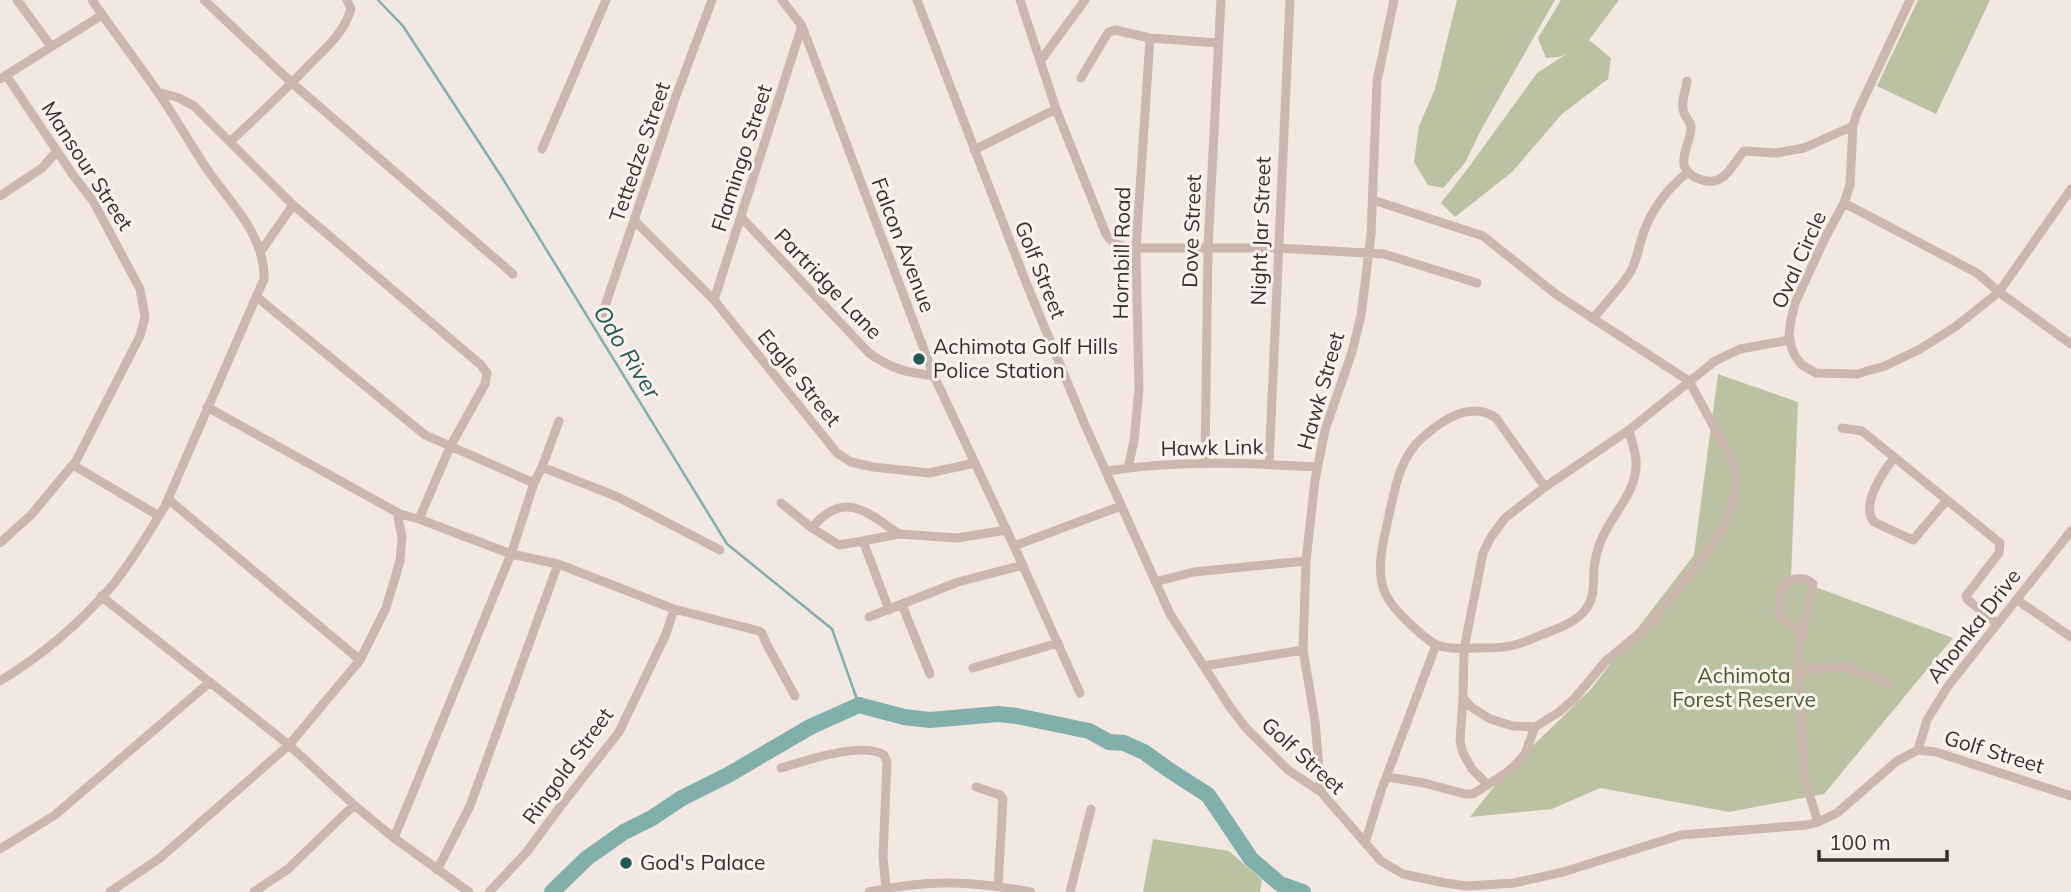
<svg xmlns="http://www.w3.org/2000/svg" width="2071" height="892" font-family="Mulish,sans-serif">
  <style>
    .green { fill: #bac2a1 }
    .lines { fill: none; stroke-linecap: round; stroke-linejoin: round }
    .stream { stroke: #80afac; stroke-width: 2.5 }
    .river { stroke: #80afac; stroke-width: 16 }
    .minor { stroke: #cbb7ad; stroke-width: 9 }
    .poi-dot { fill: #225a57; stroke: #faf3ed; stroke-width: 2.5 }
    .labels { text-anchor: middle; stroke-width: 6; stroke-linejoin: round; paint-order: stroke }
    .street-label { font-size: 21px; fill: #392e2b; stroke: #faf3ed }
    .poi-label { font-size: 21px; fill: #392e2b; stroke: #faf3ed; text-anchor: start }
    .park-label { font-size: 21px; fill: #4d5730; stroke: #faf3ed }
    .water-label { font-size: 23px; font-style: italic; fill: #225a57; stroke: #faf3ed }
  </style>
  <rect width="100%" height="100%" fill="#f3e8e1"/>
  <path class="green" d="M1457 0H1555L1481 130 1465 163 1443 188 1428 185 1414 162 1419 126 1435 89Z
    M1561 0H1619L1589 40 1611 58 1608 79 1562 114 1512 172 1455 217 1441 203 1466 171 1537 73 1568 53 1559 57 1546 58 1538 38Z
    M1918 0H1990L1936 114 1877 86Z
    M1718 374 1798 402 1791 578 1953 638 1824 794 1729 812 1600 788 1552 809 1470 817 1505 773 1591 689 1694 555Z
    M1153 839 1229 851 1262 880 1260 892H1143Z"/>
  <g class="lines">
    <path class="stream" d="M378 0 403 26 503 179 727 544 832 629 859 705"/>
    <path class="river" d="M552 892 587 858 624 832 652 818 682 798 728 775 810 727 859 705 904 717 930 720 998 714 1017 716 1089 731 1109 742 1124 743 1144 752 1169 770 1208 795 1251 859 1280 884 1303 892"/>
    <path class="minor" d="M17 0 51 46
      M204 0 292 83 513 274
      M782 0 802 26 934 376 1014 546 1080 693
      M917 0 1027 285 1085 425 1170 614 1230 707 1246 728 1288 770 1321 792 1381 861 1403 874 1445 883 1467 886 1514 883 1563 872 1681 835 1807 825 1818 822 1837 813 1897 761 1918 750 1936 752 2071 796
      M1020 0 1056 109 1106 234C1113 246 1123 246 1136 248H1278L1384 254 1477 283
      M1910 0 1857 113 1853 126 1850 185 1844 203 1825 238 1795 303 1791 320 1789 334 1791 346 1795 356 1802 365 1816 373 1857 374 1885 366 1920 349 1955 327 1999 292 2071 189
      M1041 60 1085 0
      M1081 78 1106 36 1109 32 1115 30 1150 38 1218 43
      M0 79 102 15
      M1687 81C1686 90 1680 104 1684 113 1686 118 1690 121 1691 127 1691 140 1682 152 1684 165 1686 172 1693 177 1699 179 1724 189 1731 166 1744 151L1776 153 1804 148 1853 126
      M230 142C257 116 284 92 309 65 326 48 344 33 351 9L347 0
      M542 149 606 0
      M974 150 1056 109
      M0 196 42 168 57 151
      M1373 200 1483 236 1557 295 1689 381 1727 451 1733 464 1737 483 1732 505 1724 526 1711 548 1648 626 1606 661 1573 700 1559 712 1535 727 1513 726 1490 719 1471 707 1463 698
      M1844 203 1977 273 1999 292 2071 344
      M742 218 869 353C893 370 906 372 934 376
      M635 221 714 300 837 453 851 462 873 467 929 473 975 463
      M261 251 293 205
      M258 298 425 435 534 483
      M714 300 802 26
      M602 315 676 96 712 0
      M1593 319C1605 303 1621 288 1631 271 1637 259 1639 246 1643 234 1652 208 1667 189 1688 172
      M207 407 400 514
      M1842 428 1862 431 2000 543 1999 553 1966 596 1968 600 1996 623
      M1894 458C1883 472 1860 505 1874 522L1913 540 1947 500
      M1205 463 1208 248 1221 0
      M73 465 159 516
      M1269 465 1290 0
      M542 467 618 497 720 550
      M1128 468 1134 441 1139 389 1136 248 1150 38
      M1107 471C1177 460 1247 463 1318 467
      M1545 487 1496 418C1471 400 1442 420 1422 438 1400 457 1395 488 1389 515 1385 536 1377 561 1382 583 1385 599 1397 611 1408 622 1416 629 1427 641 1437 645 1448 649 1462 649 1474 648 1504 648 1512 648 1541 635 1556 629 1576 623 1586 609 1595 597 1593 583 1594 568 1595 560 1597 551 1600 543 1610 515 1638 493 1636 461 1636 451 1631 440 1629 430
      M168 499 360 660
      M781 503 812 528C843 489 867 512 899 534
      M419 519 511 554 558 564 674 609 759 631 762 633 766 643 795 696
      M812 528 839 545 863 541
      M0 543 31 515 76 461 140 336 145 317 140 289 93 201 73 175 6 75
      M1014 546 1121 506
      M1155 582 1194 572 1306 561
      M101 596 289 745 354 805 394 838 469 892
      M2017 600 2071 637
      M902 605 930 674
      M889 610 863 541 899 534 957 538 1007 530
      M869 617 958 582 1023 565
      M1803 634 1779 616C1779 601 1778 579 1797 579 1804 578 1808 579 1813 584L1799 651 1798 671 1805 780 1818 822
      M1204 666 1303 650
      M973 668 1058 643
      M1798 671 1845 666 1890 684
      M0 681C41 656 80 623 111 587 131 563 149 533 165 506L264 279C265 236 233 206 209 172 191 146 176 118 157 91 136 60 113 31 92 0
      M1918 750 1927 720 1948 686 2071 531
      M781 768C805 761 862 741 884 755L887 762 883 857 886 888
      M1387 777 1424 783 1465 794H1473L1506 773 1516 764 1525 754 1535 727
      M1488 785 1472 769 1463 753 1460 741 1463 698 1464 649 1483 553 1491 537 1505 518 1545 487 1629 430 1715 361 1740 349 1790 340
      M976 787 1000 795 1003 799 998 886
      M1321 792 1315 721 1303 650 1306 561 1315 480 1325 430 1352 352 1361 316 1371 235 1377 81 1394 0
      M394 838 511 554 534 483 542 467 559 421
      M1365 843 1381 791 1436 645
      M0 849 55 815 210 682
      M437 870 470 806 558 564
      M110 892 160 858 289 745 360 660 386 608 400 561 402 537 398 518 400 514 419 519 450 447 485 384 487 373 481 365 293 205 194 106 179 98 158 92
      M254 892 288 869 354 805
      M489 892 526 853 560 807 619 732 666 634 674 609
      M869 892C928 879 972 881 1031 892
      M1070 892 1091 809"/>
  </g>
  <g class="poi-dot">
    <circle cx="919" cy="359" r="7"/>
    <circle cx="626" cy="863" r="7"/>
  </g>
  <g class="labels">
    <g class="street-label">
      <text transform="translate(640 152) rotate(-71)" y="7">Tettedze Street</text>
      <text transform="translate(742 158) rotate(-72)" y="7">Flamingo Street</text>
      <text transform="translate(87 166) rotate(57)" y="7">Mansour Street</text>
      <text transform="translate(1192 231) rotate(-88)" y="7">Dove Street</text>
      <text transform="translate(1261 231) rotate(-88)" y="7">Night Jar Street</text>
      <text transform="translate(903 245) rotate(69)" y="7">Falcon Avenue</text>
      <text transform="translate(1122 253) rotate(-89)" y="7">Hornbill Road</text>
      <text transform="translate(1799 260) rotate(-66)" y="7">Oval Circle</text>
      <text transform="translate(1040 270) rotate(68)" y="7">Golf Street</text>
      <text transform="translate(828 284) rotate(46)" y="7">Partridge Lane</text>
      <text transform="translate(799 378) rotate(51)" y="7">Eagle Street</text>
      <text transform="translate(1321 391) rotate(-74)" y="7">Hawk Street</text>
      <text transform="translate(1212 448) rotate(-1)" y="7">Hawk Link</text>
      <text transform="translate(1974 626) rotate(-52)" y="7">Ahomka Drive</text>
      <text transform="translate(1994 752) rotate(17)" y="7">Golf Street</text>
      <text transform="translate(1303 756) rotate(42)" y="7">Golf Street</text>
      <text transform="translate(568 766) rotate(-54)" y="7">Ringold Street</text>
    </g>
    <g class="poi-label">
      <text x="933" y="354">Achimota Golf Hills<tspan x="933" dy="24">Police Station</tspan></text>
      <text x="640" y="870">God's Palace</text>
    </g>
    <g class="park-label">
      <text x="1744" y="683">Achimota<tspan x="1744" dy="24">Forest Reserve</tspan></text>
    </g>
    <g class="water-label">
      <text transform="translate(627 352) rotate(58)" y="8">Odo River</text>
    </g>
  </g>
  <path d="M1819 850v10h128v-10" fill="none" stroke="#392e2b" stroke-width="3.5"/>
  <text x="1829" y="850" font-size="21" fill="#392e2b" stroke="#faf3ed" stroke-width="5" paint-order="stroke">100 m</text>
</svg>
